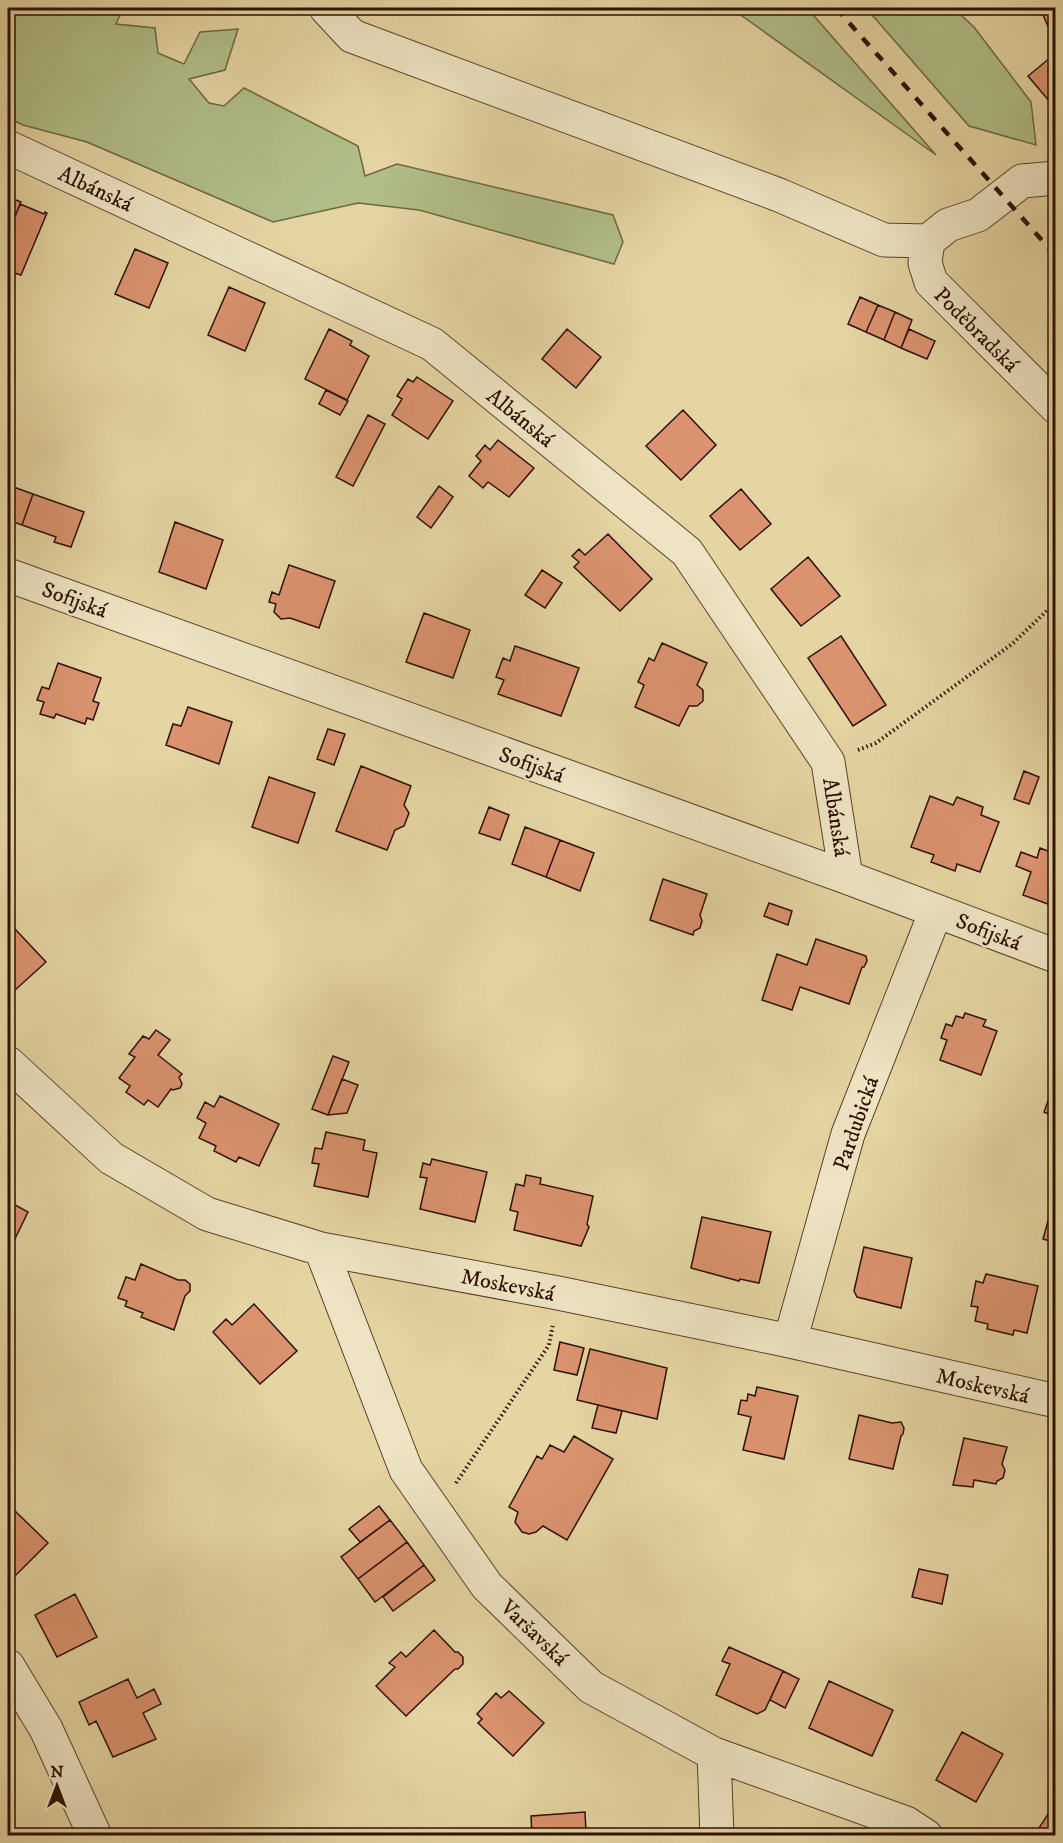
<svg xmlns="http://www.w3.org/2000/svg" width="1063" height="1843" font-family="'IM FELL DW Pica',serif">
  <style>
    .green { fill: #b1be88; stroke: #6f6744; stroke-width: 1.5 }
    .building { fill: #db936f; stroke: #2d1000; stroke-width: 1.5 }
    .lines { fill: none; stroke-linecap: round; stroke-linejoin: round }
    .minor-casing { stroke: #5b4129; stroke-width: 35 }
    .path { stroke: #2d1000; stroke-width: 4; stroke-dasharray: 1.5 3; stroke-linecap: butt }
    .minor { stroke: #eee4c3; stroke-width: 33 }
    .rail { stroke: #2d1000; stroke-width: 4.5; stroke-dasharray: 10 10; stroke-linecap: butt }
    .labels { text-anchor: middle; stroke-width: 4.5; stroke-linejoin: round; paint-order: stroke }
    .street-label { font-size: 22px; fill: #2d1000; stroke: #eee4c3 }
  </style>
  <rect width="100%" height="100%" fill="#e5d5a3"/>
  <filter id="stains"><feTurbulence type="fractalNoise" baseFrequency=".00333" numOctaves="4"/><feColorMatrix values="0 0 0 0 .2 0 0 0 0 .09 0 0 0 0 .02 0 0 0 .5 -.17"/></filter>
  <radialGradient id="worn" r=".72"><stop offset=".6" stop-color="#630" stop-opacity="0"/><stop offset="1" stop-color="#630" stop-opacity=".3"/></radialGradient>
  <path class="green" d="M8 8H123L116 24 155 28 158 53 184 64 200 32 238 29 225 70 189 79 209 103 224 106 244 88 358 146 365 176 397 164 613 215 623 242 614 264 419 210 358 203 273 222 87 142 23 125 8 118Z
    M731 8H807L936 155Z
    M866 8H953L974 27 1031 102 1036 145 969 126Z"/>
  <path class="building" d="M1040 8H1056V39L1054 40Z
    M1056 53V97L1050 102 1028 76Z
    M8 197 21 202 8 234Z
    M20 204 44 214 45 212 47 213 21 275 8 271V234Z
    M135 249 168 263 149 308 115 294Z
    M229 287 265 303 245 351 208 335Z
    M860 297 878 305 866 332 848 324Z
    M878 305 895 312 884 340 866 332Z
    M895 312 912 320 901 348 884 340Z
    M329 329 352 341 350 345 369 356 347 400 305 379Z
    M567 329 601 357 576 388 542 359Z
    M909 329 935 341 927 359 901 348Z
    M417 377 453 401 428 439 392 415 402 399 397 396 408 379 413 382Z
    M326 390 348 401 340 415 319 404Z
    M683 410 716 445 681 480 646 446Z
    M368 415 385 424 353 486 336 477Z
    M498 440 534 468 509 497 488 482 483 488 469 476 481 461 476 456 485 445 490 450Z
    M8 485 33 494 22 525 8 520Z
    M439 486 453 497 431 528 417 517Z
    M741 489 771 524 740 550 710 516Z
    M33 494 84 512 71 547 54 542 56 537 22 525Z
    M175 522 223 540 206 589 159 572Z
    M608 534 652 579 620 611 574 567 579 562 572 556 579 549 585 555Z
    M808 557 840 596 801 626 771 589Z
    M289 565 335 581 319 628 290 618 281 619 274 612 276 604 269 602 272 592 279 595Z
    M542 570 562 583 545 608 525 595Z
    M424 613 470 630 453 678 406 662Z
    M841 636 886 705 853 726 808 658Z
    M662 643 707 663 697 685 703 690V701L697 706H689L679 726 635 707 644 685 638 682 649 658 654 661Z
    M515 646 579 668 561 716 498 694 504 680 496 677 503 658 510 661Z
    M58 663 101 678 93 701 99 703 93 720 87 718 85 724 56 714 54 718 40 714 44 702 37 700 42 687 49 689Z
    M188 707 232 722 219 764 166 745 173 724 181 726Z
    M328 729 345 734 334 765 317 759Z
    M361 766 411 786 404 805 409 813 404 826 395 830 387 850 336 831Z
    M1024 771 1039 777 1029 804 1014 799Z
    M269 777 315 793 298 843 252 827Z
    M930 796 953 805 957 797 983 807 981 815 999 822 980 872 957 864 955 871 931 862 934 855 911 847Z
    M489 807 509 815 500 840 479 833Z
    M525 827 560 840 546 877 512 864Z
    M560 840 594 853 580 891 546 877Z
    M1040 848 1056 854V907L1023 895 1031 872 1016 866 1021 852 1037 858Z
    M663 879 707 894 700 915 702 921 700 928 694 931 693 935 650 920Z
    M769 903 792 911 788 925 764 916Z
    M15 929 46 962 14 991 8 984V936Z
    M816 939 866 956 867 961 864 967H862L849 1004 800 987 792 1010 762 1000 777 954 807 965Z
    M965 1013 986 1020 983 1026 997 1031 981 1075 940 1060 947 1040 941 1038 946 1024 952 1026 956 1016 963 1018Z
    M156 1030 170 1040 158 1055 182 1074 179 1077 182 1084 180 1088 173 1090 171 1089 158 1107 148 1100 144 1105 126 1092 130 1086 119 1078 135 1057 129 1054 143 1036 149 1039Z
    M333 1056 349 1062 328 1115 312 1109Z
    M342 1079 358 1085 347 1113 328 1115Z
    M1056 1079V1117L1044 1112Z
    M220 1096 279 1124 259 1166 239 1157 236 1162 214 1151 216 1146 199 1138 206 1123 197 1118 205 1102 214 1107Z
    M326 1132 365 1140 363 1150 377 1153 368 1197 314 1186 319 1164 312 1163 315 1148 322 1149Z
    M432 1159 487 1172 475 1222 420 1209 427 1178 420 1177 423 1163 430 1165Z
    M526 1175 541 1178 540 1184 593 1196 587 1224 589 1227 581 1246 514 1230 518 1212 510 1210 516 1184 524 1186Z
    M8 1201 28 1212 9 1251 8 1250Z
    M1051 1210 1056 1211V1243L1043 1239Z
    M702 1217 771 1232 759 1283 740 1279 739 1281 691 1268Z
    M864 1247 912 1258 901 1308 857 1297 854 1291Z
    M141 1264 178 1280H185L190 1284V1291L185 1296 174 1330 141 1317 143 1313 125 1306 127 1301 118 1298 126 1277 135 1280Z
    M986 1274 1038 1286 1027 1333 1014 1330 1013 1335 987 1329 988 1324 975 1321 978 1307 971 1306 976 1281 983 1283Z
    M254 1304 297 1351 260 1384 213 1332 226 1319 232 1325Z
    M560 1342 584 1348 577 1375 554 1370Z
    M590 1349 667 1368 657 1419 577 1400Z
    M757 1387 798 1396 784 1459 743 1450 751 1417 738 1414 741 1400 747 1401 748 1394 755 1396Z
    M598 1405 622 1411 616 1433 592 1428Z
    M859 1415 892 1423 901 1422 904 1428 903 1434 901 1436 893 1469 849 1459Z
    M574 1436 613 1459 567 1540 543 1526 536 1532 529 1534 522 1532 515 1522 518 1512 509 1507 537 1456 542 1459 550 1445 564 1452Z
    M964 1438 1007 1447 1002 1464 1005 1470 1003 1478 997 1481 996 1484 974 1480 973 1487 953 1485Z
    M379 1506 390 1520 360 1542 349 1529Z
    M14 1510 48 1543 16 1575 8 1567V1517Z
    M390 1520 407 1542 358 1579 341 1557Z
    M407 1542 424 1565 375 1602 358 1579Z
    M424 1565 435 1580 393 1611 383 1597Z
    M919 1569 948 1575 942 1604 912 1597Z
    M75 1594 97 1637 57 1657 35 1615Z
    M434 1630 455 1652H458L463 1657V1664L458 1669H455L406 1716 376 1686 395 1667 389 1663 401 1652 406 1657Z
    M729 1647 783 1671 765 1710 757 1714 716 1695 730 1664 722 1661Z
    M783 1671 799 1679 785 1708 770 1700Z
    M128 1679 137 1698 154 1689 161 1704 143 1713 156 1739 113 1757 96 1721 89 1725 79 1702Z
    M829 1681 893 1710 872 1756 809 1728Z
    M509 1691 544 1723 513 1756 478 1723 482 1719 477 1714 496 1693 501 1698Z
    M962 1732 1003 1754 976 1802 936 1780Z
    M1056 1802V1836H1046L1047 1833 1039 1828Z
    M585 1812 586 1832 590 1836H532L531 1816Z"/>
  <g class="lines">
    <g class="minor-casing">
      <path id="minor" d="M326 8 352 36 779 195 884 240 928 241
        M8 147 432 344 687 552 828 762 846 877
        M1056 178 1022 181 978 215 948 225 928 241 925 263 931 282 1056 407
        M8 575 846 877 1056 956
        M8 1063 111 1158 207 1214 321 1249 558 1293 790 1341 1056 1401
        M321 1249 406 1470 487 1586 591 1687 714 1754 906 1823 926 1836
        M790 1341 848 1134 936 911
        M8 1666 46 1729 95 1836
        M714 1754 717 1836"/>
    </g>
    <path class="path" d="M858 750 876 743 1012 644 1056 602
      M456 1483 549 1345 553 1324"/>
    <use href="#minor" class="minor"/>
    <path class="rail" d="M836 8 1056 256"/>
  </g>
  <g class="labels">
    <g class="street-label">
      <text transform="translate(96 188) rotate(25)" y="8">Albánská</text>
      <text transform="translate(977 329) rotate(45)" y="8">Poděbradská</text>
      <text transform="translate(521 417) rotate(39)" y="8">Albánská</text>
      <text transform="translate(75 599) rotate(20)" y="8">Sofijská</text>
      <text transform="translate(532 764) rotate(20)" y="8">Sofijská</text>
      <text transform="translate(837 817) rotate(81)" y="8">Albánská</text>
      <text transform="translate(989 931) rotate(21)" y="8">Sofijská</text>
      <text transform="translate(855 1123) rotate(-71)" y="8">Pardubická</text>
      <text transform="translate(508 1284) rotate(11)" y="8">Moskevská</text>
      <text transform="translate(983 1385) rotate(13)" y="8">Moskevská</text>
      <text transform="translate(535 1632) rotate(44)" y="8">Varšavská</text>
    </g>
  </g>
  <rect width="1063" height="1843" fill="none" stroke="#e5d5a3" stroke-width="30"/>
  <rect x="9" y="9" width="1045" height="1825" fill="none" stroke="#2d1000" stroke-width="3"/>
  <rect x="15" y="15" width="1033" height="1813" fill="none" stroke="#2d1000" stroke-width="1.5"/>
  <g transform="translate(57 1786)" stroke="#eee4c3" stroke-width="4.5" paint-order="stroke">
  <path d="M0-4.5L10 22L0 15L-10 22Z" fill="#2d1000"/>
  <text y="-9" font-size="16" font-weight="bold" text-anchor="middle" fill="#2d1000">N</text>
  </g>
  <rect width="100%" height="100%" filter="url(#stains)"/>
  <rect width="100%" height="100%" fill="url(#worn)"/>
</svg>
